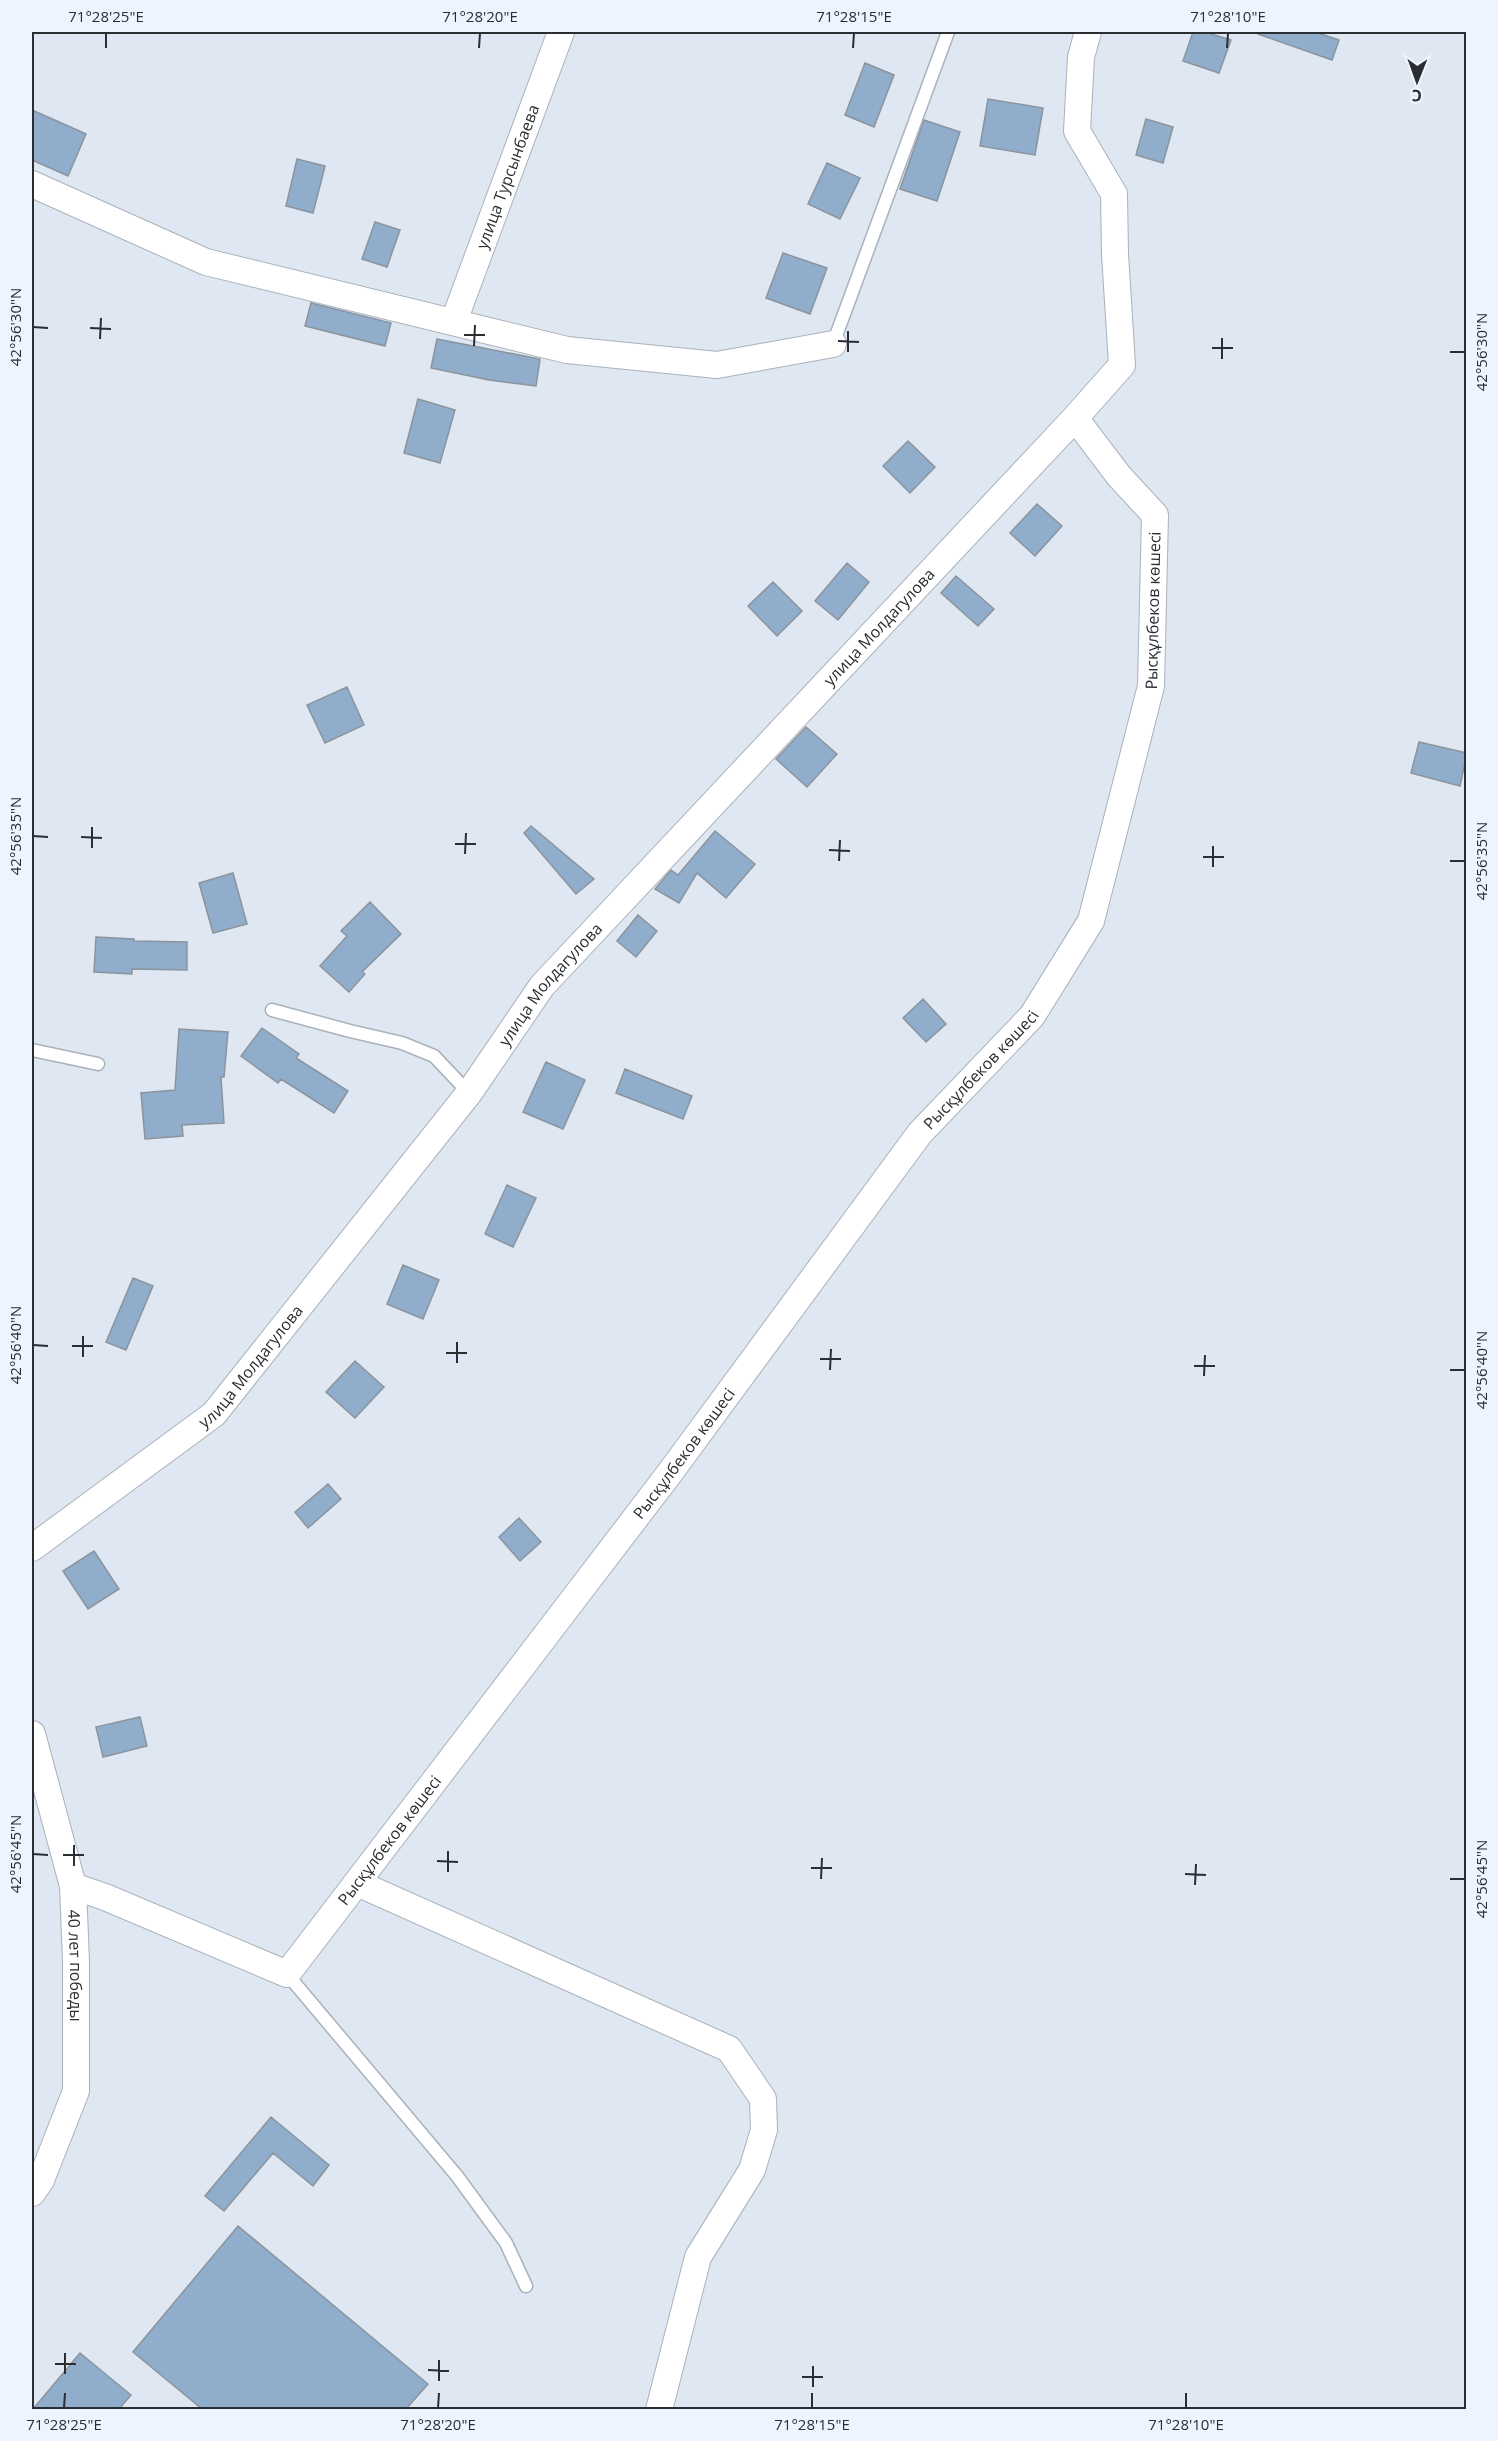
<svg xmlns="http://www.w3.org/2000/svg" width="1498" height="2441" font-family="'Open Sans',sans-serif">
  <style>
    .building { fill: #90adcb; stroke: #8b949d; stroke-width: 1.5 }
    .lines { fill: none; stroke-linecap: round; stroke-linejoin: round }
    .service-casing { stroke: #a9b2bb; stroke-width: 15 }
    .minor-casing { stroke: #a9b2bb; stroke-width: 28 }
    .service { stroke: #fff; stroke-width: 12 }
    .minor { stroke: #fff; stroke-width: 26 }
    .ticks { fill: none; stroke: #2a2d31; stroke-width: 2 }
    .labels { text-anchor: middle; stroke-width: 4.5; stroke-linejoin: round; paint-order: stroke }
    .street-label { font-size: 16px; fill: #2a2d31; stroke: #ecf5ff }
    .neatline { fill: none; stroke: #2a2d31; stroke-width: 2 }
    .ticks-label { font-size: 15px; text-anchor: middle; fill: #2a2d31 }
  </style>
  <rect width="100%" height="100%" fill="#dfe8f2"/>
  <path class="building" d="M1193 32H1205L1231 40 1219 73 1183 61Z
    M1259 32H1315L1339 40 1332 60 1258 34Z
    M865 63 894 75 874 127 845 115Z
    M988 99 1043 108 1035 155 980 146Z
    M32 110 86 134 68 176 32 160Z
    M1146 119 1173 127 1163 163 1136 155Z
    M924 120 960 132 937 201 900 189Z
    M297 159 325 166 313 213 286 206Z
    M827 163 860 178 840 219 808 204Z
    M375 222 400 230 387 267 362 259Z
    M783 253 827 268 810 314 766 298Z
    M311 303 391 323 385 346 305 326Z
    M437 339 540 359 536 386 489 380 431 368Z
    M418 399 455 410 440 463 404 453Z
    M908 441 935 467 910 493 883 466Z
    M1037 504 1062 526 1035 556 1010 533Z
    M847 563 869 582 838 620 815 601Z
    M956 576 994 609 978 626 941 593Z
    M773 582 802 611 777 636 748 606Z
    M347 687 364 725 325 743 307 705Z
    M806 727 837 754 807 787 776 759Z
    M1419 742 1467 753 1460 786 1411 773Z
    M531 826 594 879 576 894 524 833Z
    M715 831 755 864 726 898 697 873 679 903 655 889 671 870 678 875Z
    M233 873 247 924 213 933 199 883Z
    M370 902 401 934 362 972 365 974 349 992 320 966 347 936 341 931Z
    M638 915 657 931 636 957 617 941Z
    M96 937 134 939V941L187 942V970L132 969V974L94 972Z
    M923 999 946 1024 926 1042 903 1018Z
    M262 1028 299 1054 296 1058 348 1091 334 1113 281 1079 278 1083 241 1056Z
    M179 1029 228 1032 224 1077H221L224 1123 182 1125 183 1136 145 1139 141 1093 175 1090Z
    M546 1062 585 1080 563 1129 523 1112Z
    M625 1069 692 1096 683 1119 616 1093Z
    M507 1185 536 1198 513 1247 485 1234Z
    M403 1265 439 1280 423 1319 387 1304Z
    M133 1278 153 1286 126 1350 106 1342Z
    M355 1361 384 1387 355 1418 326 1392Z
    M328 1484 341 1499 308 1528 295 1512Z
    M519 1518 541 1542 520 1561 499 1537Z
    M94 1551 119 1589 88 1609 63 1571Z
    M140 1717 147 1746 103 1757 96 1727Z
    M271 2117 329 2165 313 2186 273 2153 224 2211 205 2196Z
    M238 2226 428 2384 406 2409H202L133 2352Z
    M80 2353 131 2395 119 2409H33Z"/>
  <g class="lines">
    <g class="service-casing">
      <path id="service" d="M833 344 948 32
        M272 1010 350 1031 402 1043 434 1056 469 1093
        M32 1050 98 1064
        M287 1974 457 2176 506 2243 526 2286"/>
    </g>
    <g class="minor-casing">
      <g id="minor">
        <path d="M32 184 206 262 567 350 717 365 833 344"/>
        <path id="s1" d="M454 321 561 32"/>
        <path id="s2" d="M32 1548 214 1414 469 1093 542 986 1075 418"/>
        <path id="s3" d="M32 1734 73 1886 76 1962V2091L41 2180 32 2193"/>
        <path d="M357 1883 729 2049 763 2099 764 2130 752 2170 698 2257 659 2410"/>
        <path id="s4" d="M73 1886 105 1897 287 1974 669 1474 920 1133 1032 1016 1091 921 1151 686 1155 515 1119 476 1075 418 1122 365 1115 254 1114 194 1077 131 1081 57 1088 32"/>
      </g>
    </g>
    <use href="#service" class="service"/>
    <use href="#minor" class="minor"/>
  </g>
  <path class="ticks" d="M106 48V33M479 48 480 33M853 48 854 33M1227 48 1228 33M33 327 48 328M90 328 111 329M464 335H485M100 339 101 318M838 341 859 342M474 346 475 325M1212 348H1233M848 352V331M1450 352H1465M1222 359V338M33 836 48 837M81 837 102 838M455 844H476M92 848V827M829 850 850 851M465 854 466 833M1203 857H1224M839 861 840 840M1450 861H1465M1213 867V846M33 1345 48 1346M72 1346H93M446 1353H467M83 1357V1336M820 1359H841M457 1363V1342M1194 1366H1215M830 1370 831 1349M1450 1370H1465M1204 1376 1205 1355M33 1854 48 1855M63 1855H84M437 1861 458 1862M74 1866V1845M811 1868H832M448 1872V1851M1185 1874 1206 1875M821 1879 822 1858M1450 1879H1465M1195 1885 1196 1864M55 2364H76M428 2370 449 2371M65 2374V2353M802 2377H823M439 2381V2360M813 2387V2366M64 2408 65 2393M438 2408 439 2393M812 2408V2393M1186 2408V2393"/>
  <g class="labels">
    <g class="street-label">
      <text dy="6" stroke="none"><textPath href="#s1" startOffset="154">улица Турсынбаева</textPath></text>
      <text dy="6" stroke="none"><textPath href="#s4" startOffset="1876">Рысқұлбеков көшесі</textPath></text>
      <text dy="6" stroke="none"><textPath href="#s2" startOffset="1258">улица Молдагулова</textPath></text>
      <text dy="6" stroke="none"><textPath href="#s2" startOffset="772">улица Молдагулова</textPath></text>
      <text dy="6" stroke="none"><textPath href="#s4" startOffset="1372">Рысқұлбеков көшесі</textPath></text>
      <text dy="6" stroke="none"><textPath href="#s2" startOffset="286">улица Молдагулова</textPath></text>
      <text dy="6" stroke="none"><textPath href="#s4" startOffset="886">Рысқұлбеков көшесі</textPath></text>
      <text dy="6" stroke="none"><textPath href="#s4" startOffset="400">Рысқұлбеков көшесі</textPath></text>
      <text dy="6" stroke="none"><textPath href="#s3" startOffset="237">40 лет победы</textPath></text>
    </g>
  </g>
  <rect width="1498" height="2441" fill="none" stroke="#ecf5ff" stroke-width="66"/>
  <g transform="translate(1417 81) rotate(181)" stroke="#ecf5ff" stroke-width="4.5" paint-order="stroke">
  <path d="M0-4.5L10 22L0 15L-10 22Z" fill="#2a2d31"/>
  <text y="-9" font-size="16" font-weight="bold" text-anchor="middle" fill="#2a2d31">С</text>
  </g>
  <rect x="33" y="33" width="1432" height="2375" class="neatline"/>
  <g class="ticks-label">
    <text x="106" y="22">71°28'25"E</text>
    <text x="480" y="22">71°28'20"E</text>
    <text x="854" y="22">71°28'15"E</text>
    <text x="1228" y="22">71°28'10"E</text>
    <text transform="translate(16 327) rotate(-90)" y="5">42°56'30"N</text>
    <text transform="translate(1482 352) rotate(-90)" y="5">42°56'30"N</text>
    <text transform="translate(16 836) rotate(-90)" y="5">42°56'35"N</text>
    <text transform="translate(1482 861) rotate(-90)" y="5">42°56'35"N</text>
    <text transform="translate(16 1345) rotate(-90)" y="5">42°56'40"N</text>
    <text transform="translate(1482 1370) rotate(-90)" y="5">42°56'40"N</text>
    <text transform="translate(16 1854) rotate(-90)" y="5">42°56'45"N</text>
    <text transform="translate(1482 1879) rotate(-90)" y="5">42°56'45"N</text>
    <text x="64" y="2430">71°28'25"E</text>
    <text x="438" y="2430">71°28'20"E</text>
    <text x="812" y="2430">71°28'15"E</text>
    <text x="1186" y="2430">71°28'10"E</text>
  </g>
</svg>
